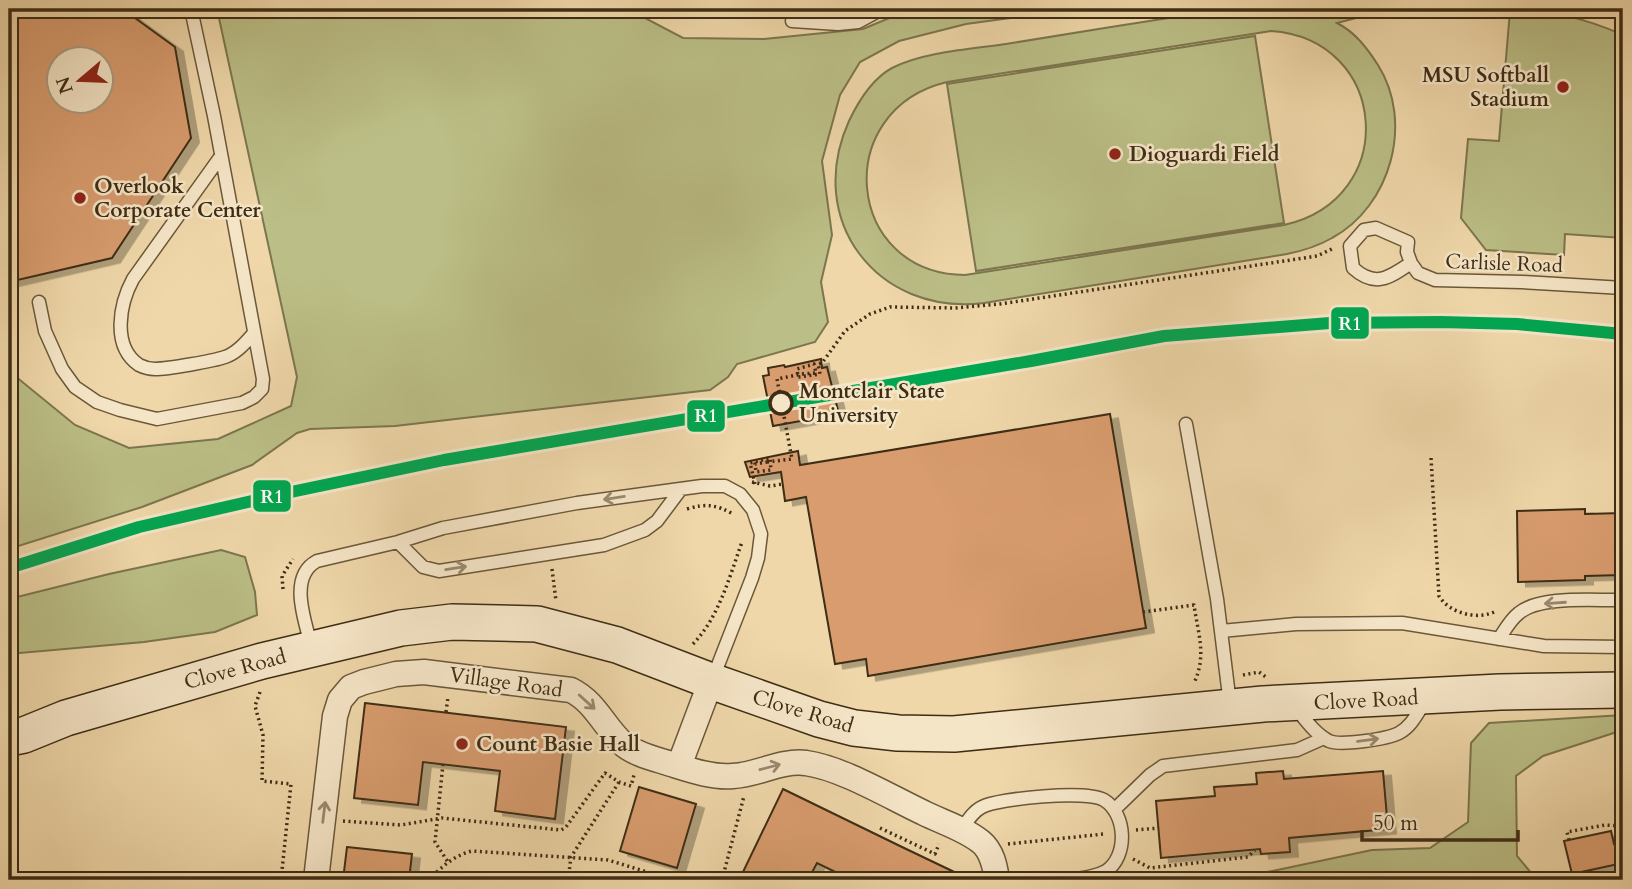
<svg xmlns="http://www.w3.org/2000/svg" width="1632" height="889" font-family="Cardo,serif">
  <style>
    .green { fill: #bbbe86; stroke: #7c764e; stroke-width: 2; fill-rule: evenodd }
    .building { fill: #d89c6e; stroke: #3e2d15; stroke-width: 2; fill-rule: evenodd; filter: url(#shadow) }
    .lines { fill: none; stroke-linecap: round; stroke-linejoin: round }
    .lane-casing { stroke: #6a583a; stroke-width: 15 }
    .street-casing { stroke: #6a583a; stroke-width: 27 }
    .secondary-casing { stroke: #3e2d15; stroke-width: 38 }
    .path { stroke: #3e2d15; stroke-width: 3.5; stroke-dasharray: 2 3.5; stroke-linecap: butt }
    .lane { stroke: #f5e5c7; stroke-width: 12 }
    .street { stroke: #f5e5c7; stroke-width: 24 }
    .secondary { stroke: #f5e5c7; stroke-width: 35 }
    .rail-casing { stroke: #3e2d15; stroke-width: 8 }
    .rail { stroke: #f5e5c7; stroke-width: 5; stroke-dasharray: 16; stroke-linecap: butt }
    .path-bridge { stroke: #3e2d15; stroke-width: 3.5; stroke-dasharray: 2 3.5; stroke-linecap: butt }
    .rail-1-casing { stroke: #f5e5c7; stroke-width: 18 }
    .rail-1 { stroke: #00a651; stroke-width: 12 }
    .oneway { stroke: #9a896e }
    .poi-dot { fill: #8f2418; stroke: #f5e5c7; stroke-width: 2.5 }
    .stop-dot { fill: #f5e5c7; stroke: #3e2d15; stroke-width: 3.5 }
    .labels { text-anchor: middle; stroke-width: 5; stroke-linejoin: round; paint-order: stroke }
    .poi-label { font-size: 21px; font-weight: bold; fill: #3e2d15; stroke: #f5e5c7; text-anchor: start }
    .street-label { font-size: 21px; fill: #3e2d15; stroke: #f5e5c7 }
    .stop-label { font-size: 21px; font-weight: bold; fill: #3e2d15; stroke: #f5e5c7; text-anchor: start }
    .line-badge { stroke: #f5e5c7; stroke-width: 2.5 }
    .badge-label { font-size: 19px; text-anchor: middle; font-weight: bold; fill: #fff }
  </style>
  <defs>
    <filter id="shadow"><feDropShadow dx="8" dy="4.5" stdDeviation="0" flood-color="#0004"/></filter>
  </defs>
  <rect width="100%" height="100%" fill="#efd7a9"/>
  <filter id="stains"><feTurbulence type="fractalNoise" baseFrequency=".00286" numOctaves="4"/><feColorMatrix values="0 0 0 0 .2 0 0 0 0 .09 0 0 0 0 .02 0 0 0 .5 -.17"/></filter>
  <radialGradient id="worn" r=".72"><stop offset=".6" stop-color="#630" stop-opacity="0"/><stop offset="1" stop-color="#630" stop-opacity=".3"/></radialGradient>
  <path class="green" d="M217 9H628L683 38 764 39 863 29 911 9H1076L966 24 899 41 860 62 840 95 822 161 832 235 821 282 828 322 815 342 737 364 728 377 710 390 395 426 310 429 297 433 252 465 142 507 9 549V371L75 425 129 448 218 439 291 406 297 377Z
    M1226 9H1354L1356 18 1337 23C1355 32 1367 48 1378 65 1414 122 1391 206 1332 238 1318 246 1302 251 1287 254L984 303C877 316 804 220 849 121 858 102 872 79 892 68 923 52 971 49 1006 44 1079 32 1153 20 1226 9ZM1271 31C1389 39 1401 199 1284 225L965 275C845 274 830 110 947 82Z
    M1510 11C1558 13 1580 16 1623 35V238L1565 234 1564 255 1486 250 1461 218 1468 139 1499 141Z
    M1255 36 1284 223 976 271 947 84Z
    M221 550 245 557 255 592 257 615 215 632 144 642 9 654V599L109 574Z
    M1623 715V730L1543 756 1516 776 1517 856 1537 880H1230L1372 850 1430 848 1468 822 1471 743 1489 723Z"/>
  <path class="building" d="M9 9H136L131 15 175 47 191 138 112 258 9 282ZM60 60H102V102H60Z
    M821 359 822 368 827 367 839 414 773 426 763 376 769 375 768 368 784 365 785 367Z
    M1110 414 1146 628 868 676 866 659 835 664 806 497 785 501 781 472 750 477 745 462 798 451 800 465Z
    M1585 509V514L1623 513V575L1585 576V580L1518 582 1517 511Z
    M365 703 566 727 555 819 495 811 500 771 423 762 418 805 354 798Z
    M1283 771 1284 779 1383 771 1388 829 1289 838 1290 852 1261 854 1260 849 1161 858 1156 801 1215 796 1214 787 1257 784 1256 773Z
    M639 787 696 804 677 868 620 851Z
    M783 789 902 847 971 880H852L817 863 808 880H755L742 874Z
    M1611 831 1614 844 1623 842V863L1572 874 1564 841Z
    M347 847 412 854 409 880H343Z"/>
  <g class="lines">
    <g class="lane-casing">
      <path id="lane" d="M792 21 838 24 858 22 882 9
        M221 156 133 279C120 303 111 346 139 365 143 367 150 369 155 369 168 369 213 361 225 357 237 353 246 342 254 333
        M1411 263C1389 278 1375 288 1353 268L1350 246 1364 230 1376 228 1408 242 1407 252 1411 263 1418 273 1435 280 1522 282 1623 288
        M39 302 45 331 62 369 75 387 97 402 120 410 157 419 242 403 254 397 262 389 263 379 214 116 191 9
        M1186 424 1217 599 1230 704
        M398 542 423 567 439 571 604 545 645 530 657 521 681 489
        M1221 631 1296 624 1402 623 1544 646 1623 647
        M1499 639C1505 630 1510 620 1519 613 1541 595 1596 601 1623 600
        M312 649C306 623 287 577 317 561L398 542 443 528 577 503 702 486H725L740 494 753 510 761 534 758 558 752 578 713 678
        M1295 707C1305 719 1315 734 1329 741 1340 746 1388 739 1399 733 1412 726 1418 712 1426 700
        M1114 810 1150 775 1163 766 1297 750 1324 738
        M961 831C967 822 972 812 982 807 1000 798 1087 790 1104 800 1127 814 1128 857 1106 871 1095 877 1082 878 1070 880"/>
    </g>
    <g class="street-casing">
      <path id="street" d="M679 766 711 681
        M316 880 335 716 340 700 351 687 364 682 396 674 424 672 571 690C595 702 603 725 622 743 633 754 656 759 671 764 690 770 713 778 733 776 758 775 780 760 806 763 842 768 890 797 924 813 942 822 965 829 981 842 992 851 995 866 997 880"/>
    </g>
    <g class="secondary-casing">
      <path id="secondary" d="M9 738 24 735 66 718 262 661 401 628 452 622 537 624 617 645 711 681 819 719 854 728 898 733 954 734 1263 704 1500 692 1623 690"/>
    </g>
    <path class="path" d="M802 374 816 373 814 364 797 369 798 377 820 374 818 364 822 363 845 331 870 314 890 307 955 308 1000 304 1317 256 1334 248
      M1431 458 1439 596C1449 613 1478 621 1496 611
      M752 482 770 486 783 484
      M755 484 750 463 770 458 771 470 756 472 755 464 767 462
      M687 509C706 503 717 505 733 514
      M552 569 556 601
      M283 589 282 576 293 559
      M1143 612 1194 605C1198 634 1207 655 1194 683
      M693 644C719 617 729 578 742 542
      M1243 675 1259 672 1266 677
      M260 692 255 706 263 735 262 781 291 784 281 880
      M446 712 448 697
      M443 764 435 842 448 862
      M343 821 401 825 442 818 561 830 566 827 605 773 619 782 631 786 634 775
      M880 828 935 854 939 844
      M1136 830 1159 828
      M1569 840 1567 832 1605 825 1623 826
      M1008 844 1104 834
      M1133 859 1150 868 1248 857 1255 850
      M429 880C441 867 455 855 472 851L608 860 673 880
      M568 880 571 857 619 782
      M722 880 744 796"/>
    <use href="#lane" class="lane"/>
    <use href="#street" class="street"/>
    <use href="#secondary" class="secondary"/>
    <g class="rail-casing">
      <path id="rail" d="M9 568 139 527 291 492 444 460 1031 361 1164 336 1330 323 1441 322 1517 324 1623 334"/>
    </g>
    <use href="#rail" class="rail"/>
    <path class="path-bridge" d="M767 462 792 459 777 379 802 374"/>
    <g class="rail-1-casing">
      <path id="rail-1" d="M9 568 139 527 291 492 444 460 1031 361 1164 336 1330 323 1441 322 1517 324 1623 334"/>
    </g>
    <use href="#rail-1" class="rail-1"/>
  </g>
  <defs><path id="oneway-shaft" d="M-6 0H5M1.5-3L5.5 0L1.5 3" fill="none" stroke-width="1.6" stroke-linecap="round" stroke-linejoin="round" transform="scale(1.75)"/></defs>
  <g class="oneway">
    <use href="#oneway-shaft" transform="translate(614 498) rotate(171)"/>
    <use href="#oneway-shaft" transform="translate(456 568) rotate(-9)"/>
    <use href="#oneway-shaft" transform="translate(1555 603) rotate(176)"/>
    <use href="#oneway-shaft" transform="translate(587 702) rotate(42)"/>
    <use href="#oneway-shaft" transform="translate(1368 740) rotate(-8)"/>
    <use href="#oneway-shaft" transform="translate(770 767) rotate(-15)"/>
    <use href="#oneway-shaft" transform="translate(324 812) rotate(-83)"/>
  </g>
  <g class="poi-dot">
    <circle cx="1563" cy="87" r="7"/>
    <circle cx="1115" cy="154" r="7"/>
    <circle cx="80" cy="198" r="7"/>
    <circle cx="462" cy="744" r="7"/>
  </g>
  <circle class="stop-dot" cx="781" cy="403" r="11"/>
  <g class="labels">
    <g class="poi-label">
      <text x="1549" y="82" text-anchor="end">MSU Softball<tspan x="1549" dy="24">Stadium</tspan></text>
      <text x="1129" y="161">Dioguardi Field</text>
      <text x="94" y="193">Overlook<tspan x="94" dy="24">Corporate Center</tspan></text>
      <text x="476" y="751">Count Basie Hall</text>
    </g>
    <g class="street-label">
      <text transform="translate(1504 263) rotate(2)" y="7">Carlisle Road</text>
      <text transform="translate(235 669) rotate(-15)" y="7">Clove Road</text>
      <text transform="translate(506 682) rotate(8)" y="7">Village Road</text>
      <text transform="translate(1366 700) rotate(-3)" y="7">Clove Road</text>
      <text transform="translate(803 711) rotate(17)" y="7">Clove Road</text>
    </g>
    <g class="stop-label">
      <text x="799" y="398">Montclair State<tspan x="799" dy="24">University</tspan></text>
    </g>
  </g>
  <g class="line-badge">
    <rect x="1330" y="306" width="40" height="34" rx="7" fill="#00a651"/>
    <rect x="686" y="399" width="40" height="34" rx="7" fill="#00a651"/>
    <rect x="252" y="479" width="40" height="34" rx="7" fill="#00a651"/>
  </g>
  <g class="badge-label">
    <text x="1350" y="330">R1</text>
    <text x="706" y="422">R1</text>
    <text x="272" y="503">R1</text>
  </g>
  <rect width="1632" height="889" fill="none" stroke="#efd7a9" stroke-width="35"/>
  <rect x="10" y="10" width="1611" height="868" fill="none" stroke="#3e2d15" stroke-width="3.5"/>
  <rect x="18" y="18" width="1597" height="854" fill="none" stroke="#3e2d15" stroke-width="2"/>
  <g transform="translate(80 80) rotate(251)"><circle r="33" fill="#f5e5c7" stroke="#ac9b80" stroke-width="2"/>
  <path d="M0-5L12 26L0 18L-12 26Z" fill="#8f2418"/>
  <text y="-10" font-size="19" font-weight="bold" text-anchor="middle" fill="#3e2d15">N</text>
  </g>
  <path d="M1362 830v10h156v-10" fill="none" stroke="#3e2d15" stroke-width="3.5"/>
  <text x="1373" y="830" font-size="21" fill="#3e2d15" stroke="#f5e5c7" stroke-width="5" paint-order="stroke">50 m</text>
  <rect width="100%" height="100%" filter="url(#stains)"/>
  <rect width="100%" height="100%" fill="url(#worn)"/>
</svg>
